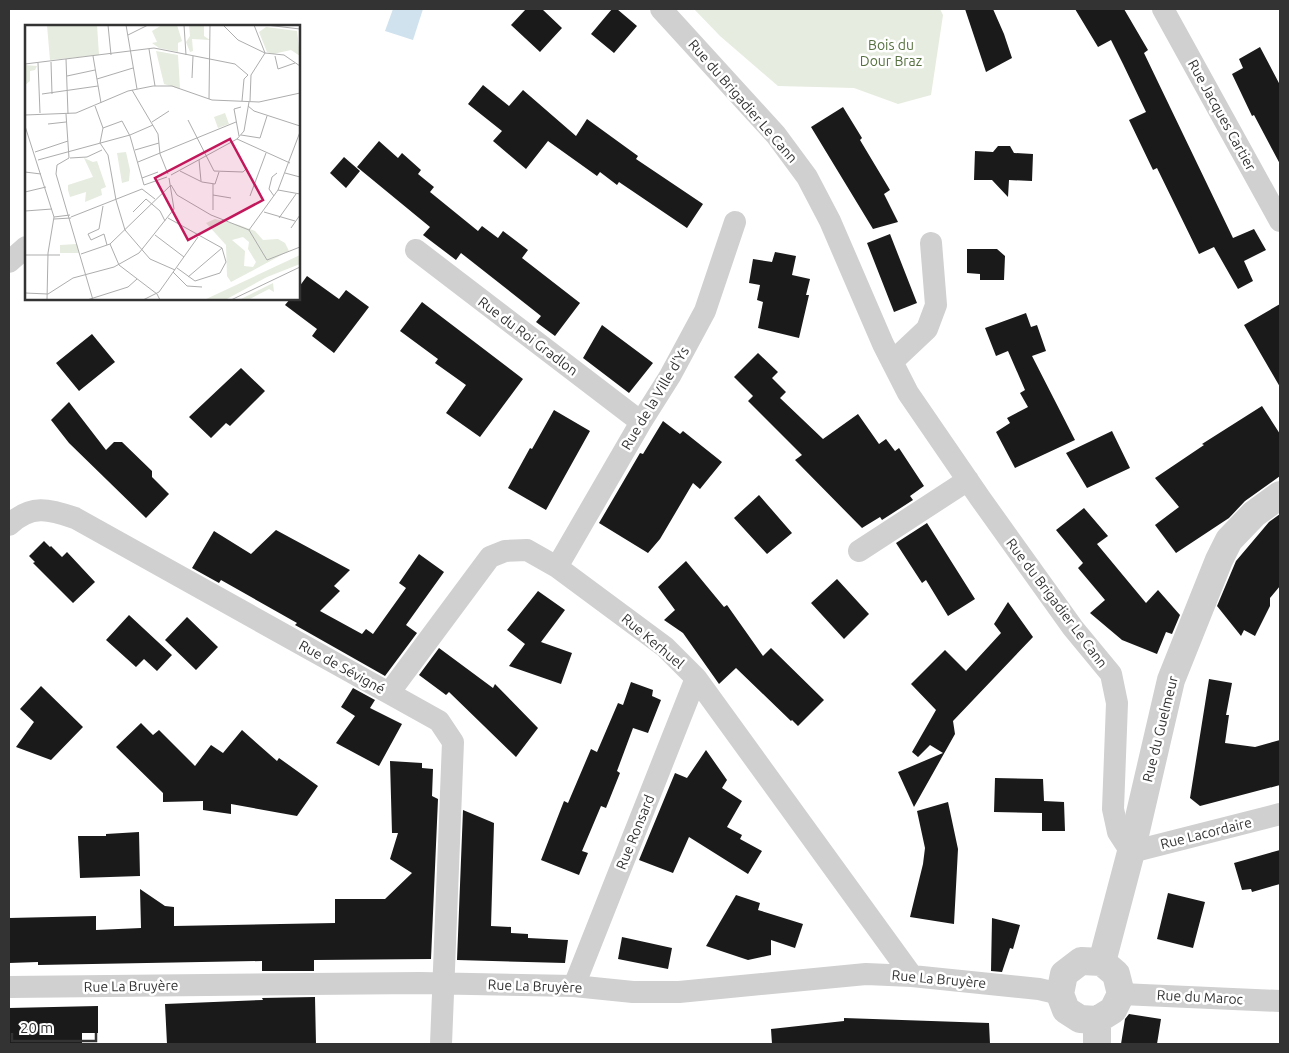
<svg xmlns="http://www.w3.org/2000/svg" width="1289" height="1053" font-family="Ubuntu,sans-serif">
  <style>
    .green { fill: #e6ecdf }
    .water { fill: #cfe2ee }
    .building { fill: #1a1a1a }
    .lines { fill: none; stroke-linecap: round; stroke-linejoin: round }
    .minor { stroke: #d0d0d0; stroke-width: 22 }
    .tertiary { stroke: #d0d0d0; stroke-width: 28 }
    .labels { text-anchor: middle; stroke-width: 5; stroke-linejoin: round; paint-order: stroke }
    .park-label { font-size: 14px; fill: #56703f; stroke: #fff }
    .street-label { font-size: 14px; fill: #333; stroke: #fff }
    .inset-road { fill: none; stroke: #adadad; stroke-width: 1 }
    .view { fill: #c2185b; fill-opacity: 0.15; stroke: #c2185b; stroke-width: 2.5 }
    .inset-edge { fill: none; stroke: #333; stroke-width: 2.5 }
  </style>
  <rect width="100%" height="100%" fill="#fff"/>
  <path class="green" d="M694 9H940L943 15 931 95 898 104 854 88 778 86 720 36Z"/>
  <path class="water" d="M393 9H423L413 40 385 31Z"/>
  <path class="building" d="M526 9H542L562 28 540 52 511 25Z
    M612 9H617L637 26 614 53 591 34Z
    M965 9H993L1004 34 1012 58 986 72Z
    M1075 9H1124L1148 50 1144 53 1233 238 1254 229 1266 250 1244 261 1253 281 1238 289 1214 247 1199 254 1157 168 1153 170 1129 120 1146 112 1123 64 1111 40 1098 47Z
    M1260 47 1280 85V164L1254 115 1252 116 1232 74 1243 68 1239 59Z
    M483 85 509 106 523 90 576 136 587 119 638 156 636 159 703 204 687 228 619 182 617 185 600 172 597 176 548 141 526 169 493 141 502 131 468 104Z
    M843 107 862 138 860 140 890 190 884 194 898 222 873 229 811 127Z
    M379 141 398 158 402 153 421 170 418 174 434 187 430 192 478 231 482 226 498 238 503 231 528 250 522 258 580 303 555 336 536 322 541 316 461 253 456 260 423 235 430 227 357 167Z
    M998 146H1010L1014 153 1033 154 1032 181 1009 180 1008 197 992 180H974L975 151 993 152Z
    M344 157 360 171 346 188 330 173Z
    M890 234 917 303 894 312 867 243Z
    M967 249H997L1005 256 1004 280H980V274L967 273Z
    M775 252 796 256 792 275 810 279 806 295H809L799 338 758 328 763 302 757 300 760 285 749 283 753 259 772 262Z
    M307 276 339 299 346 290 369 307 334 353 312 336 317 329 285 305 290 299H299V287Z
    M422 302 523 379 480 437 446 413 466 385 435 363 438 359 400 331Z
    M1280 304V387L1244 325Z
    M1026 313 1031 327 1037 325 1046 351 1032 356 1075 440 1015 468 996 432 1010 423 1007 418 1028 407 1020 393 1025 390 1008 351 996 356 985 328Z
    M602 325 653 363 629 393 583 358Z
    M92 334 115 362 79 391 56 363Z
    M758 353 778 372 772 378 786 392 780 398 823 439 858 414 879 444 886 439 895 451 899 448 924 486 910 496 913 500 882 520 880 517 862 528 795 460 802 455 748 401 753 396 734 377Z
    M241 368 265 391 230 426 226 423 211 438 189 417Z
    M69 402 106 450 114 442H122L152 471V477L169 494 146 518 69 443 51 420Z
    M1262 406 1280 434V476L1245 501 1229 518 1176 553 1155 525 1179 507 1155 478 1204 445 1202 444Z
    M554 410 590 431 546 510 508 488 530 448 532 449Z
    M663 421 680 434 683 431 722 462 700 489 693 483 660 539 648 553 599 523 640 453 643 454Z
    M1112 431 1130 468 1087 488 1066 453Z
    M759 495 792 533 767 554 734 518Z
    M1084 508 1108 536 1097 544 1146 603 1158 590 1180 615 1172 634 1166 632 1157 654 1122 640 1090 613 1105 600 1078 568 1083 563 1056 530Z
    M1280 514V586L1270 598V606L1255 636 1244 630 1241 636 1217 606 1236 561 1269 522Z
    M927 523 975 599 948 616 926 580 922 583 896 543Z
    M276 530 350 570 334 586 340 591 320 611 362 634 366 629 373 634 406 588 399 583 419 554 444 572 406 625 417 633 385 676 295 625 297 623 221 580 219 583 192 568 214 531 251 554Z
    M44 541 50 547 51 546 62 557 67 552 95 582 73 603 33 563 35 562 29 556Z
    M686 561 724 607 727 605 763 656 771 648 824 700 798 726 792 720 791 721 736 668 719 684 683 633 664 620 675 610 658 587Z
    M837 579 869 614 844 639 811 603Z
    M538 591 565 610 541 642 572 653 561 684 509 666 525 644 507 630Z
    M1008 602 1033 637 953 721 955 734 914 807 898 772 943 753 930 745 918 757 912 752 936 710 911 684 945 650 966 671 1001 633 994 624Z
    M129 615 172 655 157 671 144 659 136 667 106 640Z
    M187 617 218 647 196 670 165 640Z
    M439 648 493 688 495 684 538 728 516 757 449 692 446 695 419 675Z
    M1209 679 1232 683 1226 715H1229L1225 743 1255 747 1280 740V785L1200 806 1190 798Z
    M631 682 653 690 652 696 661 700 648 733 633 728 617 771 620 773 606 808 601 806 582 851 588 853 579 875 541 860 564 801 568 803 591 749 597 752 618 703 623 705Z
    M41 686 83 727 51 760 16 747 34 722 20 709Z
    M353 688 375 700 370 708 402 724 379 766 336 743 355 716 341 707Z
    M141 723 153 735 159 730 195 766 211 745 223 753 242 730 277 761 279 758 318 786 297 816 231 804V814L203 810V801L163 802V793L116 747Z
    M706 750 727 780 722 788 742 801 727 827 742 835 740 839 762 851 748 874 689 837 673 873 639 860 675 773 687 778Z
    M390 761 422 763V768L433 769 432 796 438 799 431 959 314 960V971H262V961L38 965V962L9 963V918L96 916V930L141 928 140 889 165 906 174 907V926L335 923V899H385L412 873 390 859 398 833H392Z
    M995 778 1043 779 1044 801 1064 802 1065 831H1042V813L994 812Z
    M948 802 958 849 954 924 910 917 923 864 925 848 917 811Z
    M463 810 494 823 491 926 511 927V933L528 934V938L568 940 565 963 457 960Z
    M139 832 140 876 80 878 78 836H106V834Z
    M1280 850V884L1252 892 1251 889 1242 890 1234 863Z
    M1168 893 1205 902 1193 948 1157 939Z
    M736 895 760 903 758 910 803 924 795 948 771 940V955L748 960 706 946Z
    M992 918 1020 925 1013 949 1010 948 1002 972 991 971Z
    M622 937 672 948 668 969 618 959Z
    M315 997 316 1044H167L165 1004 263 1000 262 998Z
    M98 1006V1033H82V1044H9V1008Z
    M1129 1014 1161 1019 1157 1044H1121L1125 1019Z
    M844 1018 989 1023 990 1044H772L771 1029 844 1021Z"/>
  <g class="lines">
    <path class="minor" d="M661 9 776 135 807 177 830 221 883 344 908 393 980 498 1073 628 1111 674 1117 703 1113 809 1118 832 1131 852 1280 814
      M1163 9 1280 221
      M416 250 641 422
      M9 262 26 247
      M892 362 927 329 936 305 931 243
      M9 525C31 504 49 509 75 518L439 721 453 742 441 1044
      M859 551 968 480
      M557 567 641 422 670 376 705 311 735 222
      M389 693 490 557 505 551 527 550 557 567 665 647 696 678 912 976
      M574 986 696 678
      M9 987 420 983 574 986 633 992H679L866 974 912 976 1039 989 1060 994
      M1121 994 1280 1001"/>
    <path class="tertiary" d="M1081 961 1102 962 1116 974 1121 994 1113 1010 1097 1020 1080 1019 1066 1010 1060 994 1064 974Z
      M1102 962 1131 852 1171 680 1219 560 1229 540 1254 514 1280 495
      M1097 1044V1020"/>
  </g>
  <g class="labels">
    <g class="park-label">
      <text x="891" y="50">Bois du<tspan x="891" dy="16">Dour Braz</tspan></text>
    </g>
    <g class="street-label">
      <text transform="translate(743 101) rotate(49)" y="5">Rue du Brigadier Le Cann</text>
      <text transform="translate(1222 115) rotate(61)" y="5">Rue Jacques Cartier</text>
      <text transform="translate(528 336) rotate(37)" y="5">Rue du Roi Gradlon</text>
      <text transform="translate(655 398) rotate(-59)" y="5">Rue de la Ville d'Ys</text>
      <text transform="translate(1057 603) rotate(53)" y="5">Rue du Brigadier Le Cann</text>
      <text transform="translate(653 641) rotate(40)" y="5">Rue Kerhuel</text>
      <text transform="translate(342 667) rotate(29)" y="5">Rue de Sévigné</text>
      <text transform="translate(1160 729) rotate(-76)" y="5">Rue du Guelmeur</text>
      <text transform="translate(635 832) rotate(-68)" y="5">Rue Ronsard</text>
      <text transform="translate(1206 833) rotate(-14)" y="5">Rue Lacordaire</text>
      <text transform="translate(939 979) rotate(5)" y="5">Rue La Bruyère</text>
      <text transform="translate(131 986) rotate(-1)" y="5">Rue La Bruyère</text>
      <text transform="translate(535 986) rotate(2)" y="5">Rue La Bruyère</text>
      <text transform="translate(1200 997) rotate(3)" y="5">Rue du Maroc</text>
    </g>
  </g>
  <g transform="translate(25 25)">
    <rect width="275" height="275" fill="#fff"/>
    <path d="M22 0H72L74 30 25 35ZM137 0H152L157 16 153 18V27L134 23 127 18 132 17 127 6ZM164 0 179 1V11L185 15 167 14 168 26 165 27 161 17 165 11ZM241 2 272 6 275 31 266 25 248 29 242 27 234 7ZM131 26 153 30 155 64 139 59ZM0 40 12 41 10 45 5 46V56L0 60ZM200 88 204 99 193 103 189 92ZM101 127 105 145 104 156 97 158 92 128ZM59 133 68 137 72 136 81 162 76 164 77 170 60 177 61 167 45 172 43 165V160L68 152ZM190 194 214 200 230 206 238 215 253 214 260 218 264 226 206 257 202 251 201 220 181 198ZM218 212 224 217 223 224 231 237 228 242 219 241 220 226 207 215ZM52 219 54 228H35V220ZM275 230V239L242 252 200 275H179ZM248 258 249 267 244 264 223 275H214Z" fill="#e6ecdf" fill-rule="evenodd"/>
    <path class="inset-road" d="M83 0 86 30M101 0 112 64M159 0 161 30M198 0 213 15 240 28 226 50M229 0 240 28 259 30 275 41M241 0 275 4M103 10 123 0M124 24 130 61M68 31 76 78M250 31 253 44 270 38M41 34 43 89M26 37 27 69M13 38 15 88M0 39 129 23 210 39 223 50M42 51 70 45M167 53 168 31M72 54 108 43M107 65 133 109 135 129 143 149M17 69 73 61M184 74 185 0M217 76 219 54 223 50M225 76 226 50M70 81 78 103 75 118 83 130 91 175 100 205 125 234 150 245M223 81 229 86 275 101M41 89 44 133 32 140 31 149 68 275M0 90 51 88 103 66 128 61H147L187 75 234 77 275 68M163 95 189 146 218 147 222 143M127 97 144 86M23 99 41 97M0 101 29 192 23 228 22 275M78 103 97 96 105 111 119 160 142 152M216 110 235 113 242 91M214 111 209 84 216 82M212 114 265 138M110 125 134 118M10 127 43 116M45 133 62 132 77 125M13 135 105 110 128 100M174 135 176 156M113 137 211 97M155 146 177 157 190 159 194 147M0 147 16 149M260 148 275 152M146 150 212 114 219 106 224 77M117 153 133 147M188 159V185M253 165 275 169M0 167 21 162M188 170 206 173M225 171 241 128M249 171 244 164 247 152 252 148M78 181 74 204 63 209 66 215 79 209 82 220M0 186 27 184M108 187 121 174 135 186 140 196M239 187 270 196M29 192 45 190M46 192 117 164 130 174M143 193 197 223M254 193 271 169M29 194 46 193M266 203 275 190M224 205 253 165 275 107M130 210 159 232M85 219 94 240 132 269 135 275M56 229 85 219 146 160 152 170 186 190 224 205 242 235 275 222M0 230H35M152 243 170 256 195 248 201 237 197 223M148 247 162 261 177 262M163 252 197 223M0 268 23 269 48 253 89 242 114 228 149 184 144 153M62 275 103 262 112 254M118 275 134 267 173 212M206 275 275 242"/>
    <path class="view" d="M205 114 238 175 163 215 130 153Z"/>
    <rect width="275" height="275" class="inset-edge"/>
  </g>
  <rect width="1289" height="1053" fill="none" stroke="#333333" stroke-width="20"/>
  <path d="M12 1033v8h84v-8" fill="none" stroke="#333333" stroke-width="2.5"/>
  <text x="20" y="1033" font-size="15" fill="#333333" stroke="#ffffff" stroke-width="4" paint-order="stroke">20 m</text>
</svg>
